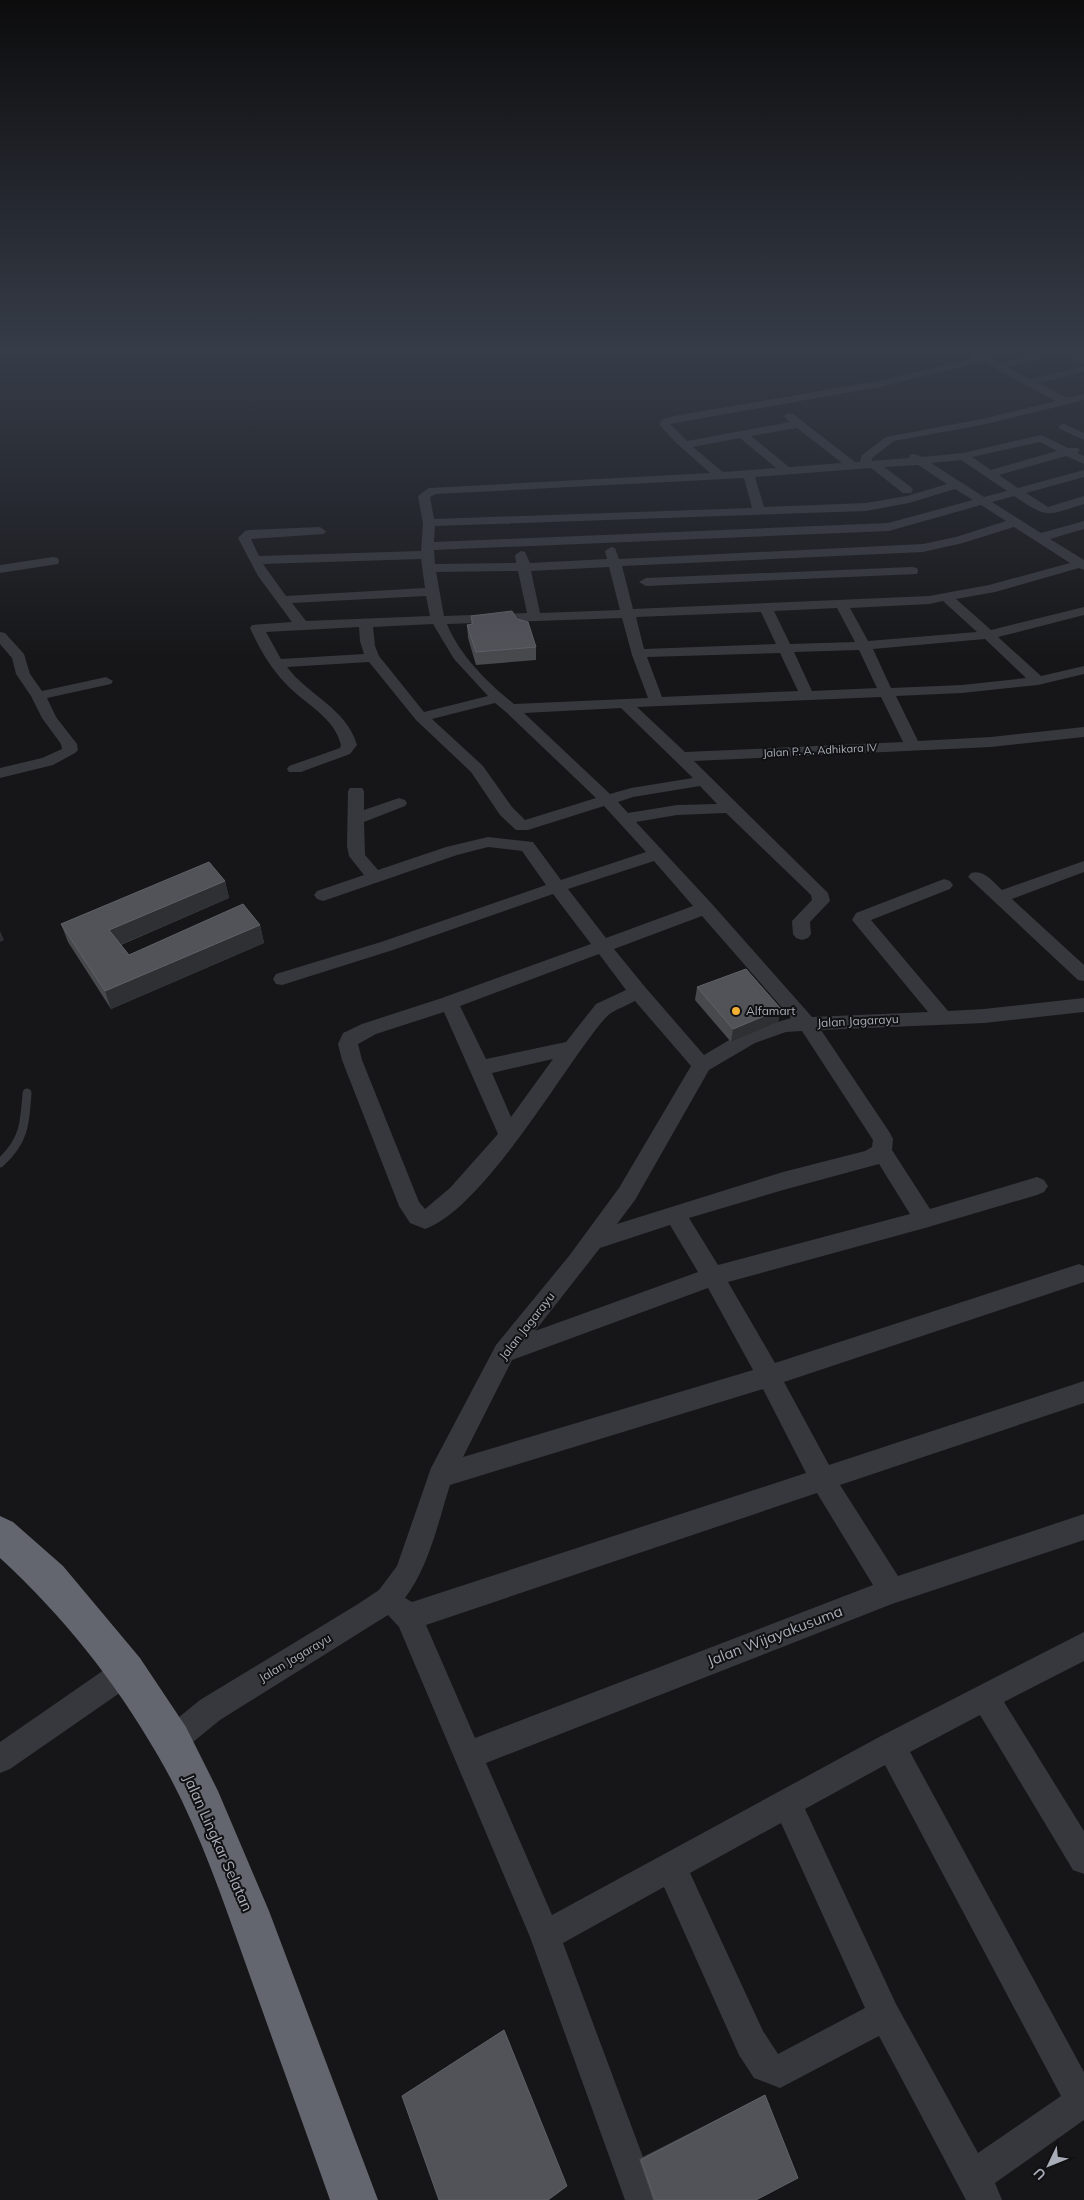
<svg xmlns="http://www.w3.org/2000/svg" width="1084" height="2200" font-family="Mulish,sans-serif">
  <style>
    .lines { fill: none; stroke-linecap: round; stroke-linejoin: round }
    .lane { stroke: #37383d; stroke-width: 9 }
    .street { fill: #37383d; fill-rule: evenodd }
    .highway { fill: #63666e; fill-rule: evenodd }
    .wall { fill: #47494d }
    .shaded-wall { fill: #2f3033 }
    .building { fill: #525359; stroke: #5f6168 }
    .poi-dot { fill: #f2b134; stroke: #111113; stroke-width: 2 }
    .labels { text-anchor: middle; stroke-width: 4; stroke-linejoin: round; paint-order: stroke }
    .far-street-label { font-size: 11px; fill: #a8adb8; stroke: #111113 }
    .poi-label { font-size: 12px; fill: #a8adb8; stroke: #111113; text-anchor: start }
    .street-label { font-size: 12px; fill: #a8adb8; stroke: #111113 }
    .near-street-label { font-size: 15px; fill: #a8adb8; stroke: #111113 }
  </style>
  <rect width="100%" height="100%" fill="#161618"/>
  <g class="lines">
    <path class="lane" d="M0 1163C24 1141 25 1124 27 1093"/>
    <path class="street" d="M967 352H980L999 363 1040 352H1057L1056 354 1007 367 1030 379 1084 366V372L1038 383 1067 398 1084 394V400L982 425 894 441 872 458V461L909 458 910 455 914 454 922 457 963 453 1041 435 1068 448H1078L1080 450 1077 453 1084 456V464L1066 456 999 475 1018 488 1084 470V477L1026 493 1048 507 1084 496V504C1045 516 1049 519 1014 496L992 502 1041 533 1084 521V529L1050 539 1084 560V570L1079 568 995 592 956 599 991 630 1084 607V615L998 637 1041 676 1084 666V674L1038 685 962 693 896 696 918 741 991 737 1084 727V737L991 747 694 761 828 893 830 901 810 922 811 934 808 938 802 940 796 938 793 934 792 921 812 900 811 895 726 813 677 815 636 822 712 904 812 1017 928 1012 852 920 856 913 944 879 950 881 953 885 950 889 871 920 948 1011 984 1009 1084 998V1012L984 1023 821 1030 890 1133 893 1139 892 1150 930 1209 1037 1177 1044 1180 1048 1186 1044 1192 1037 1195 925 1228 728 1282 775 1363 1079 1264 1084 1266V1282L784 1382 829 1465 1084 1381V1403L840 1485 898 1576 1084 1514V1540L892 1604 486 1763 552 1915 881 1736 1084 1632V1661L1004 1702 1084 1831V1874L1073 1870 980 1715 910 1752 1084 2072V2120L995 2183 1002 2200H966L879 2036 780 2088 754 2078 739 2055 664 1887 563 1943 659 2200H625L530 1937 399 1627 388 1615 220 1720 182 1751 172 1755 162 1751 158 1741 162 1731 200 1700 358 1604 379 1590 397 1566 431 1468 496 1345 569 1256 619 1188 691 1066 635 1001C628 1005 619 1008 611 1013 601 1020 581 1050 573 1061 542 1105 474 1212 425 1229L410 1223 399 1206 342 1060 338 1044 343 1033 362 1024 442 998 591 944 553 894 393 950 282 985 276 984 273 979 276 974 381 942 546 885 522 851 488 847 457 855 329 899 323 901 317 899 314 895 317 891 364 875 349 856 347 846 348 791 350 788H362L364 791V810L399 798 405 800 407 803 405 806 364 822 365 855 378 870 446 847 488 837 533 842 561 880 646 852 604 806 528 830H516L500 815 471 772 416 720 369 662 287 667C308 695 347 709 357 745L350 754 301 772H289L287 769 289 766 340 748 341 745C334 716 304 704 285 683 270 667 259 648 250 628L252 625 292 622 258 576 238 538 245 531 249 530 320 527 326 531 324 534 251 539 259 556 421 551 423 523 418 496 429 488 710 473 674 441 660 425 661 420 674 416 879 381 975 358ZM983 362 1056 401 982 419 886 437 862 455 860 462H855L793 414 789 413 784 416 790 422 687 441 670 424 879 387ZM797 428 842 463 789 467 751 436ZM740 438 776 468 723 472 693 447ZM1040 442 1057 451 991 470 972 457ZM961 460 1007 491 984 497 931 463ZM918 465 947 484 907 496 866 503 764 507 755 477 871 468 903 493H911L913 490 911 487 884 467ZM744 478 752 508 434 519 430 497 436 494ZM955 489 973 500 888 523 434 542 435 526 866 511 909 503ZM981 505 1006 521 956 537 923 544 619 559 615 548 611 547 605 551 607 559 530 563 525 552 521 551 515 555 516 563 435 564 434 550 889 531ZM1014 527 1070 563 989 585 929 596 633 609 622 566 923 552 963 543ZM421 559 425 588 286 596 263 564ZM609 567 620 610 540 613 531 571ZM518 571 527 613 444 616 436 572ZM426 596 430 616 306 621 292 603ZM943 601 977 632 868 641 850 608 929 604ZM837 608 855 642 790 644 774 611ZM761 612 776 644 644 649 636 617ZM622 618 632 655 648 698 514 704C488 683 460 656 447 624ZM433 624 454 659 488 696 424 712 379 656 375 646 373 627ZM359 627 360 641 364 654 281 659 266 632ZM985 639 1026 678 962 685 891 688 873 649ZM859 650 877 688 812 691 794 652ZM780 653 798 691 662 697 647 657ZM881 697 903 742 685 752 637 707ZM495 703 506 712 596 798 525 820 512 807 483 766 432 719ZM621 708 693 778 631 788 610 794 524 713ZM700 786 717 804 677 805 628 813 618 802 633 797ZM654 861 693 906 606 938 568 889ZM702 916 791 1018 741 1033 704 1055 645 987 614 949ZM599 954 626 990 596 1004 566 1042 486 1059 460 1006ZM444 1012 498 1134 450 1188 425 1209 419 1202 362 1060 358 1044 376 1034ZM802 1031 873 1140 872 1147 865 1151 783 1172 617 1224 635 1200 709 1070 755 1043 786 1032ZM553 1059 511 1117 492 1073ZM879 1164 910 1214 718 1265 689 1218 783 1190ZM670 1225 698 1272 535 1331 600 1248ZM708 1288 753 1370 463 1457 512 1360ZM763 1389 806 1473 412 1602 405 1598C429 1566 438 1523 450 1485ZM817 1493 873 1585 475 1738 426 1625ZM885 1765 1061 2096 978 2153 896 2004 805 1809ZM781 1823 865 2008 778 2054 763 2031 690 1873Z
      M1061 352H1074L1084 357V364Z
      M1064 424 1084 433V440L1060 429 1059 427 1060 425Z
      M53 557 58 558 59 561 58 564 0 573V565Z
      M912 567 917 568 918 571 917 574 646 586 639 582 646 578Z
      M0 632 5 633 24 654 30 674 42 691 106 677 113 681 111 684 47 698 56 717 77 744 78 750 75 753 53 765 0 778V768L42 758 62 749 61 744 42 718 31 696 16 674 12 658 0 644Z
      M1084 861V872L1012 899 1084 965V981L1078 980 968 877 971 873C984 869 993 882 1002 890Z
      M127 1657 137 1661 141 1671 137 1681 10 1769 0 1773V1742L117 1661Z"/>
    <path class="highway" d="M0 1516 13 1522 63 1566 140 1658 186 1727 218 1791 269 1911 378 2200H330C302 2121 273 2041 245 1962 220 1892 195 1818 157 1754 115 1681 62 1615 0 1558Z"/>
  </g>
  <path class="wall" d="M471 616 536 647V660L476 665 468 638 467 625 471 624Z
    M225 881 229 898 121 945 129 955 260 925 264 943 111 1009 68 942 61 924Z
    M697 987 781 1009 778 1022 731 1042 695 1000Z
    M765 2095 756 2200H653L639 2159 761 2097Z"/>
  <path class="shaded-wall" d="M225 881 229 898 115 947 109 930Z
    M260 925 264 943 111 1009 105 991Z
    M0 931 4 940 0 942Z
    M781 1009 778 1022 731 1042 733 1029Z"/>
  <path class="building" d="M512 611 517 619 528 622 536 647 476 652 467 625 473 624 471 616Z
    M209 862 225 881 109 930 129 955 243 904 260 925 105 991 61 924Z
    M746 969 781 1009 733 1029 697 987Z
    M504 2030 567 2186 548 2200H439L402 2096Z
    M765 2095 798 2178 756 2200H655L641 2160Z"/>
  <linearGradient id="sky" x2="0" y2="1"><stop stop-color="#0c0c0d"/><stop offset="0.53" stop-color="#363c48"/><stop offset="1" stop-color="#363c48" stop-opacity="0"/></linearGradient>
  <rect width="1084" height="660" fill="url(#sky)"/>
  <circle class="poi-dot" cx="736" cy="1011" r="5"/>
  <g class="labels">
    <g class="far-street-label">
      <text transform="translate(820 750) rotate(-3)" y="4">Jalan P. A. Adhikara IV</text>
    </g>
    <g class="poi-label">
      <text x="746" y="1015">Alfamart</text>
    </g>
    <g class="street-label">
      <text transform="translate(858 1021) rotate(-3)" y="4">Jalan Jagarayu</text>
      <text transform="translate(527 1326) rotate(-52)" y="4">Jalan Jagarayu</text>
      <text transform="translate(295 1658) rotate(-31)" y="4">Jalan Jagarayu</text>
    </g>
    <g class="near-street-label">
      <text transform="translate(775 1636) rotate(-21)" y="5">Jalan Wijayakusuma</text>
      <text transform="translate(218 1843) rotate(66)" y="5">Jalan Lingkar Selatan</text>
    </g>
  </g>
  <g transform="translate(1049 2165) rotate(227)" stroke="#111113" stroke-width="4" paint-order="stroke">
  <path d="M0-4L9 19L0 12L-9 19Z" fill="#a8adb8"/>
  <text y="-8" font-size="14" font-weight="bold" text-anchor="middle" fill="#a8adb8">U</text>
  </g>
</svg>
